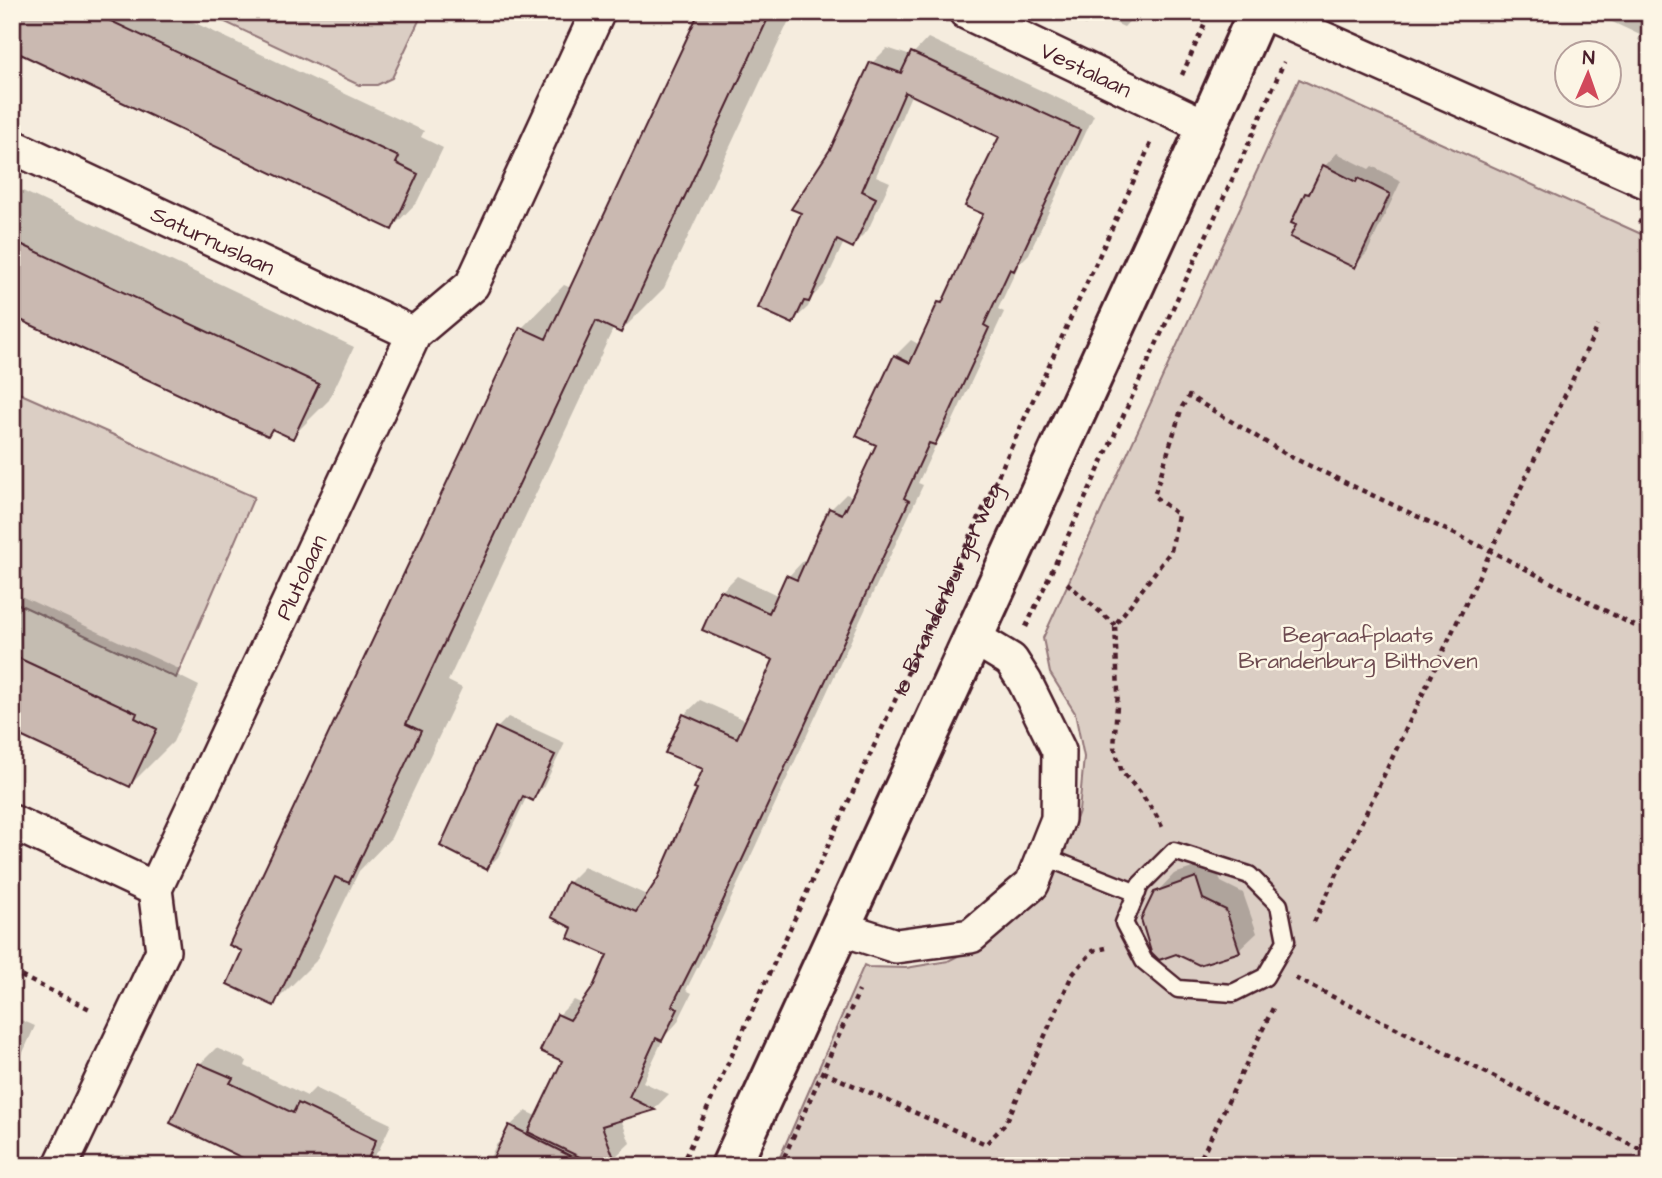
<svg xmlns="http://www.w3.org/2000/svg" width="1662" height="1178" font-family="'Architects Daughter',sans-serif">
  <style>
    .green { fill: #dbcec4; stroke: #927678; stroke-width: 2 }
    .shadow { fill: #0003 }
    .building { fill: #cab9b1; stroke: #4a1f2b; stroke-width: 2 }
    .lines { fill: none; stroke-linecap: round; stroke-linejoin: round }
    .lane-casing { stroke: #4a1f2b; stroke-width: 21 }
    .street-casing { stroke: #4a1f2b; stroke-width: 38 }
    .secondary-casing { stroke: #4a1f2b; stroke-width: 44 }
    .path { stroke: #4a1f2b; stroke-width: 4.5; stroke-dasharray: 5 5; stroke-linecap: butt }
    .lane { stroke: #fcf5e5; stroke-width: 16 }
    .street { stroke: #fcf5e5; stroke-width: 33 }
    .secondary { stroke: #fcf5e5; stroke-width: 38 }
    .labels { text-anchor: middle; stroke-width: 5; stroke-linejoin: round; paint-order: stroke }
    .street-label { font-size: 23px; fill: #4a1f2b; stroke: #fcf5e5 }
    .park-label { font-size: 23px; fill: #6e4b51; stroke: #fcf5e5 }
  </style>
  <rect width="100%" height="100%" fill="#f5ecde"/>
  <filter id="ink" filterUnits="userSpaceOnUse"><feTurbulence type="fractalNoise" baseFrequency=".0143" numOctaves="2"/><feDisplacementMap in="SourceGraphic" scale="14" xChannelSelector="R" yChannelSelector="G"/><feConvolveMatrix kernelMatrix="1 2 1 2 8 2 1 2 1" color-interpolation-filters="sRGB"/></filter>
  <g filter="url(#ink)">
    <path class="green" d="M204 12H423L392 78 377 85H359Z
      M1299 79 1650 238V1166H776L864 965 868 967 906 968 948 961 982 944 1011 925 1038 898 1062 860 1079 811 1084 757 1075 713 1050 673 1043 638Z
      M12 390 254 497 176 678 12 601Z"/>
    <path class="shadow" d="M12 12H172L424 131 421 137 443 148 417 202 392 228Z
      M701 12H793L664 288 621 331 614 327 448 681 462 688 391 838 359 871 316 961 273 1004 245 950 232 944 522 328 564 285 571 288Z
      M1056 12H1138L1124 27 1097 15 1086 25Z
      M1591 12H1650V46L1638 40 1640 35Z
      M928 38 1094 115 1029 254 1019 264 998 309 1004 312 950 427 938 440 918 483 923 485 718 927 686 990 692 993 677 1023 664 1037 643 1082 669 1094 654 1109 621 1119 630 1143 614 1158 600 1166H486L496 1145 507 1134 510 1126 526 1111 537 1116 564 1060 559 1015 574 1000 583 1004 594 987 610 955 575 927 568 883 584 867 649 896 660 879 699 789 705 768 684 715 700 700 747 721 776 659 722 591 737 576 779 596 788 577 803 561 807 563 831 509 846 494 854 497 879 444 895 356 911 340 920 345 940 303 948 294 986 214 1001 136 912 93 876 176 890 182 868 230 852 246 844 242 824 285 813 296 808 307 792 322 833 149 872 63 887 48 911 56Z
      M1337 153 1369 169 1372 166 1401 181 1367 253 1354 266 1307 194 1315 185 1325 166Z
      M12 186 354 347 329 400 292 437 274 428 268 434 12 314Z
      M12 592 179 669 177 675 199 686 173 742 130 785 12 730Z
      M508 717 565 743 543 788 532 799 527 796 498 857 487 868 497 728Z
      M1214 861 1221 882 1243 893 1257 933 1239 950 1156 893 1174 874Z
      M12 1016 35 1026 12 1077Z
      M216 1048 247 1061 245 1066 307 1096 315 1088 391 1124 379 1150 371 1159 367 1166H263L200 1064Z"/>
    <path class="building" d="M12 12H92L399 157 396 163 418 174 392 230 12 50Z
      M699 12H771L621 333 596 321 406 724 421 731 349 883 335 877 274 1006 227 984 242 951 229 945 520 327 546 339Z
      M911 52 1080 130 1014 271 1010 269 984 325 989 328 935 445 929 443 904 498 909 501 703 944 672 1006 678 1009 662 1041 656 1038 629 1097 655 1110 602 1126 617 1166H598L528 1132 562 1061 540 1051 557 1014 570 1020 593 987 607 955 568 938 572 928 551 917 567 882 636 912 658 878 697 789 694 788 703 769 665 753 683 714 737 738 773 660 702 630 720 590 769 613 786 575 797 580 829 508 842 514 845 508 846 509 876 445 856 436 894 355 910 363 938 302 942 303 983 214 965 206 999 137 905 92 862 191 876 198 853 248 837 240 809 302 804 301 793 324 758 308 801 213 791 209 831 148 870 62 901 73Z
      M1323 165 1356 182 1358 178 1390 194 1355 268 1290 237 1296 225 1291 223 1305 193 1309 194Z
      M12 240 319 384 293 439 272 429 268 436 12 316Z
      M12 655 137 713 135 718 157 729 130 787 12 732Z
      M495 727 555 755 533 801 523 796 487 870 440 846Z
      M1196 877 1203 899 1226 910 1240 952 1199 965 1176 954 1159 960 1151 952 1141 919 1154 892Z
      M198 1063 233 1078 230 1083 293 1113 298 1103 376 1140 365 1166H259L170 1123Z
      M509 1125 590 1166H489Z"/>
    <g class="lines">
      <g class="lane-casing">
        <path id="lane" d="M1174 851 1249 875 1279 905 1286 941 1265 977 1233 993 1178 989 1144 961 1124 923 1140 885Z
          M1043 856 1137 893"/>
      </g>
      <g class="street-casing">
        <g id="street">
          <path id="s2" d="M966 12 1207 127"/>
          <path d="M1263 12 1650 183"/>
          <path id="s3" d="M12 146 414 334"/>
          <path d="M12 822 155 889"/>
          <path d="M840 928 896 946 971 936 1032 884 1058 819 1059 751 1025 682 1011 660 973 637"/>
          <path id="s4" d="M61 1165 163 951 155 889 414 334 472 285 598 12"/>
        </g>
      </g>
      <g class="secondary-casing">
        <path id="secondary" d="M731 1166 1207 127 1258 12"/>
      </g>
      <g class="path">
        <path d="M1182 75 1210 12"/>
        <path d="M1638 221 1650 226"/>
        <path d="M1067 583 1115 625"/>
        <path d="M1026 627 1248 145 1284 62"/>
        <path d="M1162 827 1156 815 1139 791 1122 772 1114 747 1118 692 1115 625 1171 551 1178 515 1154 496 1182 407 1189 396 1289 456 1491 551 1635 626"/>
        <path d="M1314 922 1598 326"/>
        <path d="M12 972 92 1010"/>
        <path d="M1295 978 1650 1154"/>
        <path d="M823 1072 986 1144 1006 1123 1072 975 1093 951 1106 948"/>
        <path id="s1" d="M681 1166 1152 141"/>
        <path d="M780 1166 859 991"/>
        <path d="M1197 1166 1274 1006"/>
      </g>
      <use href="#lane" class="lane"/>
      <use href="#street" class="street"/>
      <use href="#secondary" class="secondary"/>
    </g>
  </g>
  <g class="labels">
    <g class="street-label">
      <text dy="8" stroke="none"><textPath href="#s2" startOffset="133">Vestalaan</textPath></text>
      <text dy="8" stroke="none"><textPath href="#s3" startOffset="222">Saturnuslaan</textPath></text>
      <text dy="8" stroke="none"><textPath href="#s4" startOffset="644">Plutolaan</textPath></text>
      <text dy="8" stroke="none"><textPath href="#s1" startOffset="635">1e Brandenburgerweg</textPath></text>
    </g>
    <g class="park-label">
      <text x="1358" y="642">Begraafplaats<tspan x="1358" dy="26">Brandenburg Bilthoven</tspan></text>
    </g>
  </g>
  <rect width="1662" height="1178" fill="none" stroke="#fcf5e5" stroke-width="42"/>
  <rect x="21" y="21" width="1620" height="1136" fill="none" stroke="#4a1f2b" stroke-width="2.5" filter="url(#ink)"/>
  <g transform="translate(1588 74) rotate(2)"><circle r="33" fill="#fcf5e5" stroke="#b59f9b" stroke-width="2"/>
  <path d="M0-5L12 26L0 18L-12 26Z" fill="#d1495b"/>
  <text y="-10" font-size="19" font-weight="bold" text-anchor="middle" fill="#4a1f2b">N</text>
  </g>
</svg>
